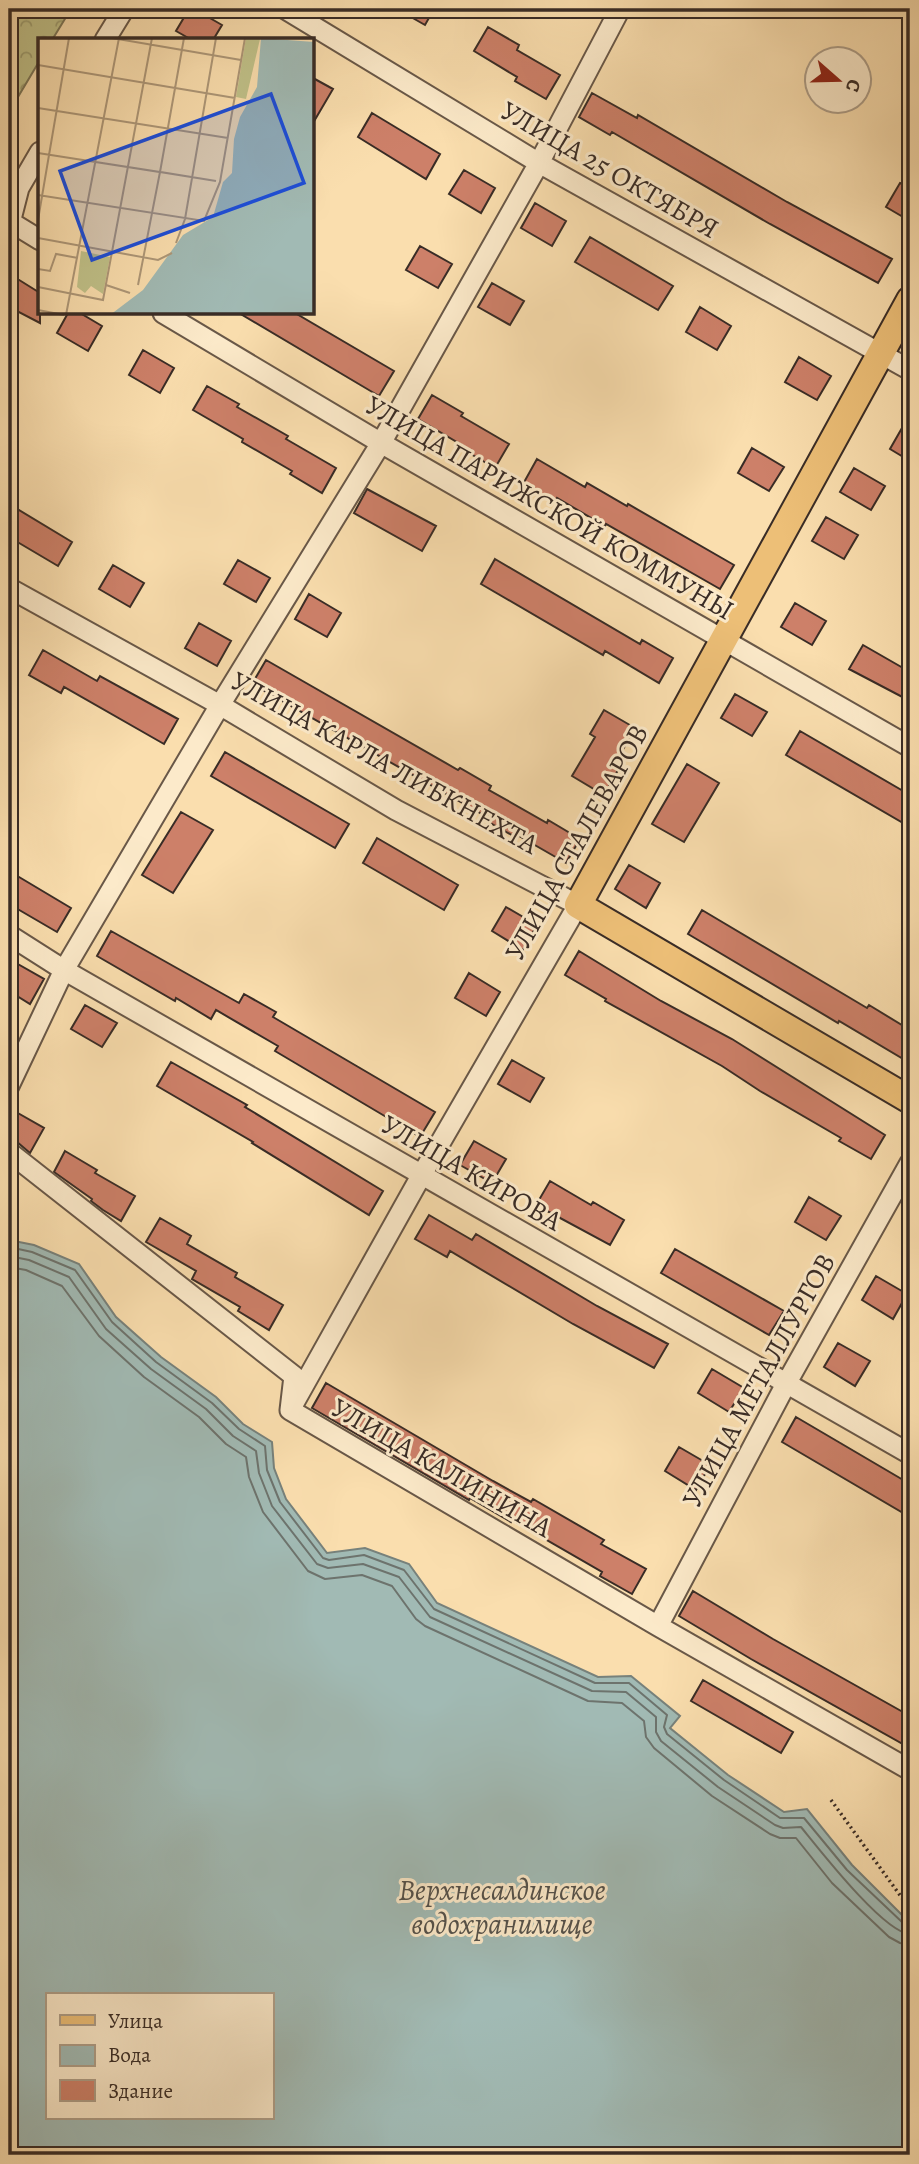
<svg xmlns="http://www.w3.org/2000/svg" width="919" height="2164" font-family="Alegreya,serif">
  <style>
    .forest { fill: url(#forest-crowns); stroke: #7c7658; stroke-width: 2 }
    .water { fill: #a1bab4; stroke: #77817b; stroke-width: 2; fill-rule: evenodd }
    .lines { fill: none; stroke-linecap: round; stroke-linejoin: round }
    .shore { stroke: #6d736d; stroke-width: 2 }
    .building { fill: #cd8069; stroke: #392c26; stroke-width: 2 }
    .minor-casing { stroke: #695848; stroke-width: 23 }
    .major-casing { stroke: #392c26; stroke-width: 30 }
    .path { stroke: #392c26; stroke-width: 3.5; stroke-dasharray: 2 3.5; stroke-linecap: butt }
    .minor { stroke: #fceaca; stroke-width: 19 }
    .major { stroke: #edbf77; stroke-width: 26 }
    .labels { text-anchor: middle; stroke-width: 6; stroke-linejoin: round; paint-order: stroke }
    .street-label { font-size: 28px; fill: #392c26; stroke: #fceaca }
    .water-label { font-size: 30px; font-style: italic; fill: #53504a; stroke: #fceaca }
    .inset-road { fill: none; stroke: #ad9778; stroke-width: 2 }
    .view { fill: #1d4ed8; fill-opacity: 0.15; stroke: #1d4ed8; stroke-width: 3.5 }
    .inset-edge { fill: none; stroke: #392c26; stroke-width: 3.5 }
  </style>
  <defs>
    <pattern id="forest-crowns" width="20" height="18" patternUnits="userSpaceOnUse" patternTransform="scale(1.75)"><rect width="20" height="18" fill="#c0c189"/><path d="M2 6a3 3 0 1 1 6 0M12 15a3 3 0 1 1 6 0" fill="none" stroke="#9d9d70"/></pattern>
  </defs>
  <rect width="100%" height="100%" fill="#fadeae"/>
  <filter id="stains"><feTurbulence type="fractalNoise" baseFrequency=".00286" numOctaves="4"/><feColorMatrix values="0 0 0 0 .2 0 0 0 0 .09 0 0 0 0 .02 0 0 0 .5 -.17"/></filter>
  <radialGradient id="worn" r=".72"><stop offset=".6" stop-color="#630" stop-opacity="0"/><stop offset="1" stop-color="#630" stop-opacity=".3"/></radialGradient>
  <path class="forest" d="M9 9H71L52 40H40V60L9 112Z"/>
  <path class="water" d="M9 1240 34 1245 79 1264 116 1317 161 1357 216 1397 243 1424 272 1442 274 1468 286 1499 327 1553 365 1548 409 1564 437 1603 598 1677 631 1676 680 1716 670 1728 728 1775 784 1812 807 1809 852 1865 910 1923V2155H9ZM47 1994H271V2117H47Z"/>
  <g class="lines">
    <path class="shore" d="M9 1247 32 1252 75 1270 112 1322 156 1362 212 1403 239 1429 265 1446 267 1470 280 1502 323 1558 329 1560 364 1555 404 1570 434 1609 595 1683H629L667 1715 664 1727 667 1734 724 1780 780 1818H804L847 1870 903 1923 910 1925
      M9 1256 29 1260 69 1277 106 1329 151 1369 206 1409 233 1436 256 1451 259 1473 272 1506 317 1564 328 1568 363 1564 399 1577 430 1617 592 1691 626 1692 656 1717V1732L661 1741 718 1787 775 1825 783 1828 801 1827C819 1849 884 1933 910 1934
      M9 1267 26 1270 62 1286 99 1336 144 1377 199 1417 226 1444 246 1457 249 1477 263 1512 308 1571 325 1579 362 1575 392 1586 416 1619 425 1626 588 1701 622 1703 644 1721 646 1737 654 1748 712 1796 770 1834 780 1838H796L832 1883 889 1937 900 1943 910 1945"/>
  </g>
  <path class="building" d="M189 9H194L222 25 213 40H192L176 31Z
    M397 9H434L425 25Z
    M488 27 519 45 517 50 560 75 546 99 515 81 517 77 474 51Z
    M313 78 333 89 313 123Z
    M592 93 637 118 638 115 787 202 892 259 878 283 770 224 612 132 610 135 579 117Z
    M372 113 440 154 426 179 358 137Z
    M464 170 495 188 481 213 449 194Z
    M900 183 910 188V221L886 207Z
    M535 203 566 221 552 246 521 228Z
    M590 237 673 286 658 310 575 262Z
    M420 246 452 264 438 288 406 270Z
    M16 278 40 293V323L9 307V290Z
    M492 283 524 301 510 325 478 307Z
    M700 307 731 326 717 350 686 332Z
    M68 313H80L102 326 88 351 57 333Z
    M239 313H295L394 371 379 396Z
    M143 350 174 368 160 393 129 375Z
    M799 357 831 376 817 400 785 382Z
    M207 386 239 404 237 407 288 436 286 439 336 468 322 493 290 474 292 471 242 442 243 439 193 410Z
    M432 395 463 413 461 416 509 444 495 468 464 450 465 447 418 419Z
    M910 414V461L890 449Z
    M752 448 784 467 769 491 738 473Z
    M537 459 585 487 587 483 627 506 628 504 734 565 720 589 606 524 605 526 557 498 555 502 523 484Z
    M854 468 885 486 871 510 840 492Z
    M367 489 436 526 422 551 354 513Z
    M9 504 72 542 58 566 9 537Z
    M826 517 858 535 844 559 812 541Z
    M495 559 640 644 642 640 673 658 659 683 605 651 603 655 481 584Z
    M238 560 270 578 256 602 224 584Z
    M113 565 144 583 130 607 99 589Z
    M309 594 341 613 327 637 295 619Z
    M795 603 826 621 812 645 781 627Z
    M199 623 231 641 217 666 185 648Z
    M863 645 910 672V701L849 669Z
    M43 650 97 681 100 676 178 719 164 744 64 687 61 693 29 675Z
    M266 660 458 770 460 768 491 786 489 790 547 823 548 820 580 839 566 863 519 836 517 838 485 820 487 817 252 684Z
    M735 694 767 712 752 736 721 718Z
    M604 710 635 728 613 767 618 770 604 795 572 776 595 737 590 734Z
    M800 731 910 795V827L786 755Z
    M225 752 349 824 335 848 211 776Z
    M687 764 719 783 684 842 652 824Z
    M181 812 213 830 173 893 142 875Z
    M377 838 458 885 444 910 363 863Z
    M629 865 660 883 646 908 615 889Z
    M9 871 71 908 57 932 9 904Z
    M506 907 537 925 523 950 492 931Z
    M702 910 867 1008 869 1005 910 1030V1063L839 1021 838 1023 688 934Z
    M111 931 239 1003 244 994 276 1012 273 1017 435 1112 420 1137 275 1051 278 1046 216 1010 211 1019 176 998 175 1001 97 956Z
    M579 951 661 1001 732 1039 885 1135 871 1159 839 1141 841 1138 760 1091 722 1066 605 1001 606 999 565 975Z
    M9 959 44 979 30 1004 9 991Z
    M469 973 500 992 486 1016 455 998Z
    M85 1005 117 1023 102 1047 71 1029Z
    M512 1060 544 1078 530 1102 498 1084Z
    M171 1062 247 1105 245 1107 383 1191 369 1215 252 1143 253 1142 157 1086Z
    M9 1108 44 1128 30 1153 17 1142 9 1140Z
    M474 1141 506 1159 492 1183 460 1165Z
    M65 1151 97 1170 95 1173 135 1196 121 1221 103 1210 91 1201 92 1199 54 1172Z
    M550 1181 591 1205 593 1202 624 1220 610 1245 536 1205Z
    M809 1197 841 1216 826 1240 795 1222Z
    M429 1215 472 1240 476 1234 597 1306 668 1344 654 1368 573 1324 450 1251 447 1257 415 1239Z
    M160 1218 191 1236 187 1244 237 1273 235 1277 283 1305 269 1330 238 1311 240 1307 192 1279 196 1271 146 1242Z
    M675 1249 784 1311 769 1335 661 1273Z
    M876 1276 907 1294 893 1319 862 1300Z
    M838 1343 870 1361 855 1386 824 1367Z
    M712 1369 744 1388 729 1412 698 1393Z
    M326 1383 493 1481 531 1502 533 1499 604 1540 601 1544 646 1569 632 1594 600 1576 602 1572 512 1520 511 1522 470 1498 469 1500 312 1408Z
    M796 1417 910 1484V1517L782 1442Z
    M679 1447 710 1465 696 1490 665 1471Z
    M693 1591 773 1639 910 1716V1748L751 1659 679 1616Z
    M703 1680 793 1732 781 1753 691 1701Z"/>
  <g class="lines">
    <g class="minor-casing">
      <path id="minor" d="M285 9 539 163 910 370
        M105 40 124 9
        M9 221 40 240
        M9 227 19 188 40 152
        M163 313 381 443 910 747
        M9 588 220 705 396 810 578 905 421 1176 290 1410
        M9 935 64 970 910 1454
        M9 1086 64 970 220 705 381 443 539 163 620 9
        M9 1152 294 1376 290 1410 658 1626 910 1770
        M658 1626 786 1384 910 1163"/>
    </g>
    <g class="major-casing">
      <path id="major" d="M910 300 578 905 910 1100"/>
    </g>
    <path class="path" d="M831 1800 910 1909"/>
    <use href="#minor" class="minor"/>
    <use href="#major" class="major"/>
  </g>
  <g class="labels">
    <g class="street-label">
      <text transform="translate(610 169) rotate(30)" y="10">УЛИЦА 25 ОКТЯБРЯ</text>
      <text transform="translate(550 507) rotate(30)" y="10">УЛИЦА ПАРИЖСКОЙ КОММУНЫ</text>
      <text transform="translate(385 762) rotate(29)" y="10">УЛИЦА КАРЛА ЛИБКНЕХТА</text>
      <text transform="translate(576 842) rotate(-61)" y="10">УЛИЦА СТАЛЕВАРОВ</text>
      <text transform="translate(472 1172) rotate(30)" y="10">УЛИЦА КИРОВА</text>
      <text transform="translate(758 1380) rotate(-61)" y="10">УЛИЦА МЕТАЛЛУРГОВ</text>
      <text transform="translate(442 1467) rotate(30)" y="10">УЛИЦА КАЛИНИНА</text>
    </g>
    <g class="water-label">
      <text x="502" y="1900">Верхнесалдинское<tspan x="502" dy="34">водохранилище</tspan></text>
    </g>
  </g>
  <g transform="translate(38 38)">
    <rect width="276" height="276" fill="#fadeae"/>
    <path d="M43 213 72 219 65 256 53 248 47 255 39 249Z" fill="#c0c189"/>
    <path d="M208 0 222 1 208 61 198 59Z" fill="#c0c189"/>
    <path d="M223 0 276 4V276L72 277 105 252 145 197 175 179 185 144 194 135 196 101 202 79 219 49Z" fill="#a1bab4"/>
    <path class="inset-road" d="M74 0 203 22M0 27 197 60M0 70 190 100M0 115 122 134 146 0M11 117 31 0M0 157 166 183 182 144 207 0M0 182 11 117M0 200 120 222 134 215M138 205 147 181 178 0M0 231 12 233 18 216 40 220M68 247 92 255M100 247 122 134 178 143M0 249 65 262 114 0M0 272 26 277M28 277 81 0"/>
    <path class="view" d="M233 56 266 145 54 222 22 133Z"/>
    <rect width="276" height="276" class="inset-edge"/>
  </g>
  <rect width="919" height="2164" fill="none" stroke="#fadeae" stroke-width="35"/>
  <rect x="10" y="10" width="898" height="2143" fill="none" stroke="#392c26" stroke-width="3.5"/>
  <rect x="18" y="18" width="884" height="2129" fill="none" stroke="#392c26" stroke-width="2"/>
  <rect x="46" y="1993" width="228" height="126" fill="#fceaca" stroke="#ae9e88" stroke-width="2"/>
  <rect x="60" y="2015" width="35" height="10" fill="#edbf77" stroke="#ae9e88" stroke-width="2"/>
  <text x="108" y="2028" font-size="21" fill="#392c26">Улица</text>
  <rect x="60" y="2045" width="35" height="21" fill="#a1bab4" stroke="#ae9e88" stroke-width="2"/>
  <text x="108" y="2062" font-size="21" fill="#392c26">Вода</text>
  <rect x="60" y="2080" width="35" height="21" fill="#cd8069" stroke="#ae9e88" stroke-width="2"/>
  <text x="108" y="2098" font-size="21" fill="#392c26">Здание</text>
  <g transform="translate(838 80) rotate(110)"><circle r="33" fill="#fceaca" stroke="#ae9e88" stroke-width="2"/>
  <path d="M0-5L12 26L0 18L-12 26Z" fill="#8f2418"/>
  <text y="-10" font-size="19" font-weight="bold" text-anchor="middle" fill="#392c26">С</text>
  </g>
  <rect width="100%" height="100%" filter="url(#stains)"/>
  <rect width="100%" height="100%" fill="url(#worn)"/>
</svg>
